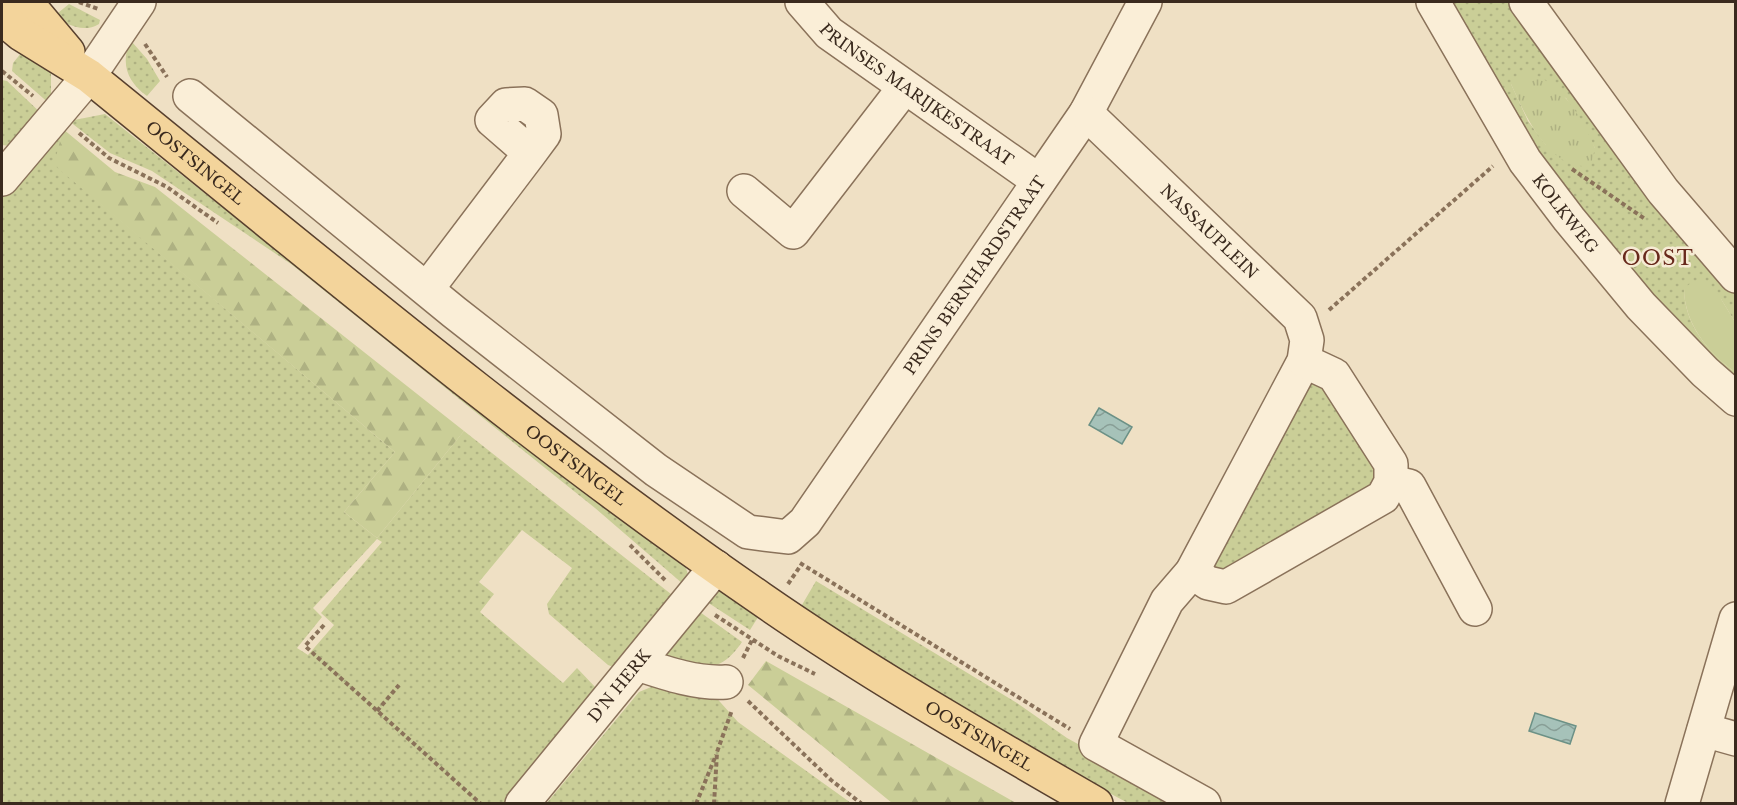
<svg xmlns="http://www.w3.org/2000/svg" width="1737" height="805" font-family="'Libre Baskerville',serif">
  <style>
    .grass { fill: url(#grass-dots); fill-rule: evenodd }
    .forest { fill: url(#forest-firs) }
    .park { fill: url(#park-tufts) }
    .garden { fill: #cace97 }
    .water { fill: url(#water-waves); stroke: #6c9186; stroke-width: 1.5 }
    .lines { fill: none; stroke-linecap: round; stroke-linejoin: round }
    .minor-casing { stroke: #8a725a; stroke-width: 36 }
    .major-casing { stroke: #58402e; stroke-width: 36 }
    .path { stroke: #8a725a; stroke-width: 4; stroke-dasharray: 4.5 3; stroke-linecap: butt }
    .minor { stroke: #faeed7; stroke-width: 33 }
    .major { stroke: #f3d49b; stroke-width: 33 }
    .labels { text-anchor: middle; stroke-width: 5; stroke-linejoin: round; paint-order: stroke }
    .street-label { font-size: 16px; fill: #3a2a1e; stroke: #f6ebd4 }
    .quarter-label { font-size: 20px; letter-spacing: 1.5px; fill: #68291c; stroke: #f6ebd4 }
  </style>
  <defs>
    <pattern id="grass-dots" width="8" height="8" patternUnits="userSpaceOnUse" patternTransform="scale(1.5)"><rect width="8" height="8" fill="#cace97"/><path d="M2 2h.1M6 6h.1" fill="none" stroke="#aeb182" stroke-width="1.8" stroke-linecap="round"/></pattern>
    <pattern id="forest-firs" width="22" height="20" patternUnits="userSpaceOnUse" patternTransform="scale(1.5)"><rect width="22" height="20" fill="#cace97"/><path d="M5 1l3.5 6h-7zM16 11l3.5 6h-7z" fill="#aeb182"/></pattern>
    <pattern id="park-tufts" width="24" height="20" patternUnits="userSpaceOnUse" patternTransform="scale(1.5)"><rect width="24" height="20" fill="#cace97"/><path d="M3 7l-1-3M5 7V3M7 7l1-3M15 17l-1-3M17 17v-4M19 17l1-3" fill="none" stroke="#aeb182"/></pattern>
    <pattern id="water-waves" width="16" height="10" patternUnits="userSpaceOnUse" patternTransform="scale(1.5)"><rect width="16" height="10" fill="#a6c2b9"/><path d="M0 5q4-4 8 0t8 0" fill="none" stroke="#889e96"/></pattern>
  </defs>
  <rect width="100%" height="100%" fill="#efe0c4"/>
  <path class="grass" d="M1444 2H1510L1735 292V322L1721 299 1684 288C1684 324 1708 352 1735 372V388L1670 325 1530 153ZM1511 84 1566 98 1595 148 1546 145 1528 121Z
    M69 4 100 20 99 24C87 31 78 28 65 23L62 25 53 17Z
    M132 42 147 59 160 81 147 96C128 82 121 66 129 43Z
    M26 47 51 72V105L12 71 13 63Z
    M2 80 7 81 44 116 10 146 2 145Z
    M105 114 222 207 284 247 684 563 688 574 683 584 595 508 291 264 152 171 110 153 69 121Z
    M63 129 55 165 395 452 344 512 377 538 464 431 676 598 616 668 608 665 549 614 547 604 572 568 522 530 479 582 494 594 480 612 563 683 577 668 597 689 513 803 2 804V195ZM377 539 382 542 321 613 334 625 308 655 297 648 322 617 313 608Z
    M1319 383 1382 473 1380 483 1235 576 1212 570 1217 543 1307 385Z
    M816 581 1017 703 1067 738 1185 803H1128L1031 751 799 610Z
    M727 591 760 614 750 630 704 600 716 592Z
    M697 610 742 642C718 677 701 667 666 656Z
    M661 683 704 684 738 722 851 803 546 804 639 692Z"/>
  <path class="forest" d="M63 129 115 172 155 187 464 431 377 538 344 512 395 452 54 165Z
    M766 661 1016 803H892L748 685Z"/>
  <path class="park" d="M1521 71C1559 77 1581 116 1595 148L1591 165C1551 174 1524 113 1511 84Z"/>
  <path class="garden" d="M1691 283H1703L1715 289 1735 322V372C1708 353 1684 323 1684 288Z"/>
  <path class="water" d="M1099 408 1132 427 1122 444 1089 425Z
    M1535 713 1576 726 1570 744 1529 731Z"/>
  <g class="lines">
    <g class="minor-casing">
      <g id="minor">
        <path id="s1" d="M802 2 829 33 1039 181"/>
        <path id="s2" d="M1433 2 1525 161 1569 219 1641 306 1705 372 1736 399"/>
        <path d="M1526 2 1663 191 1736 276"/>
        <path id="s3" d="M190 96 454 312 656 470 748 532 788 537 805 522 1086 113 1145 2"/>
        <path id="s4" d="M1086 113 1300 318 1307 340 1304 361 1192 572 1167 601 1096 744 1204 804"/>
        <path d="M2 179 89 76 139 2"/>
        <path d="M744 191 793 232 904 88"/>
        <path d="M427 289 530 153 544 134 541 115 525 104 506 105 492 120 530 153"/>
        <path d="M1391 482 1409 486 1475 609"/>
        <path d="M1192 572 1208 583 1226 587 1383 497 1391 482V464L1334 375 1304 361"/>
        <path d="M638 664C665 673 697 684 726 682"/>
        <path d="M1704 730 1736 739"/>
        <path id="s5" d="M522 804 716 567"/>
        <path d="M1682 804 1736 619"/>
      </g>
    </g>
    <g class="major-casing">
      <g id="major">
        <path d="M21 2 37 15 68 52"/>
        <path id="s6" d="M2 18 21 34 89 76C309 254 527 438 760 598 868 673 982 738 1096 804"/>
      </g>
    </g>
    <path class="path" d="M79 2 98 9
      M145 44 167 77
      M2 71 33 96
      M79 133 109 158 167 187 218 223
      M1572 169 1645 219
      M1329 310 1493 166
      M630 545 667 582
      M800 563 1070 729
      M788 584 801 565
      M715 615 778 656 815 674
      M324 625 305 646 481 804
      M743 658 753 638
      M748 701 831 780 862 804
      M377 711 399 685
      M696 804 716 755
      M714 804 717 752 732 710"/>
    <use href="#minor" class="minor"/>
    <use href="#major" class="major"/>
  </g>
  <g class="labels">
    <g class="street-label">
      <text dy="6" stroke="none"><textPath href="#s1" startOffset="148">PRINSES MARIJKESTRAAT</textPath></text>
      <text dy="6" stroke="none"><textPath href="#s6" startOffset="242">OOSTSINGEL</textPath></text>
      <text dy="6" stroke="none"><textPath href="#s2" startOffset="250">KOLKWEG</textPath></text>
      <text dy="6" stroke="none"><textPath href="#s4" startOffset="171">NASSAUPLEIN</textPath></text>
      <text dy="6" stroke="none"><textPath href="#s3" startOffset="1071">PRINS BERNHARDSTRAAT</textPath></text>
      <text dy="6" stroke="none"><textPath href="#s6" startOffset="728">OOSTSINGEL</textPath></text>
      <text dy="6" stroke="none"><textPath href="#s5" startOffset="153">D'N HERK</textPath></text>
      <text dy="6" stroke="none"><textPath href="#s6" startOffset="1214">OOSTSINGEL</textPath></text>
    </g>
    <g class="quarter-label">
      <text x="1658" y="265">OOST</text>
    </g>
  </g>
  <rect width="1737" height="805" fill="none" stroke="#3a2a1e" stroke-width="6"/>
</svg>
